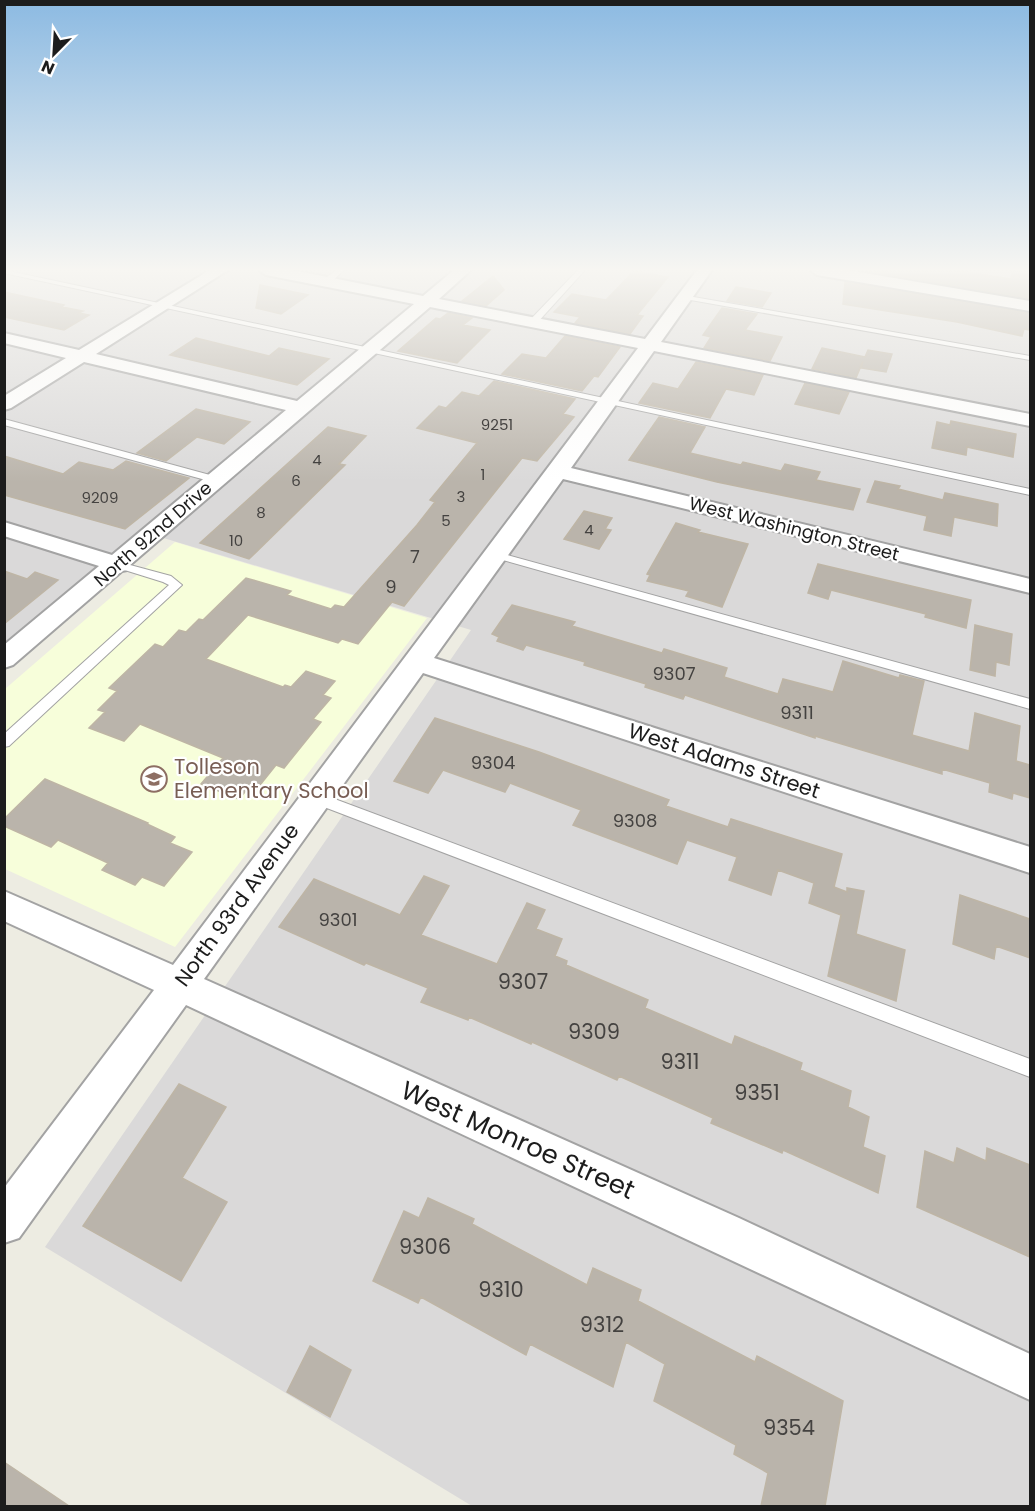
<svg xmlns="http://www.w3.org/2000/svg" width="1035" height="1511" font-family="Poppins,sans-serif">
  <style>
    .residential { fill: #dad9d9 }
    .education { fill: #f7feda }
    .building { fill: #bab4ab; stroke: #beb5a5; stroke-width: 1.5 }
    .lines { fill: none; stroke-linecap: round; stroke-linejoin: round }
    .lane-casing { stroke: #a3a3a3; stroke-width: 2 }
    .street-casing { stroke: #a3a3a3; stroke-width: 4 }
    .lane { fill: #fff; fill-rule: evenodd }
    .street { fill: #fff; fill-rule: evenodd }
    .labels { text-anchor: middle; stroke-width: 4.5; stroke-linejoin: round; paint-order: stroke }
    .far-number-label { font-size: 15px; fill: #444240 }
    .far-street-label { font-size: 18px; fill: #1c1c1c; stroke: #fff }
    .number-label { font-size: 18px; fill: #444240 }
    .street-label { font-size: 21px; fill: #1c1c1c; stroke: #fff }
    .education-label { font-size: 21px; fill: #785e54; stroke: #fff; text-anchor: start }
    .near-number-label { font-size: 21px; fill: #444240 }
    .near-street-label { font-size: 26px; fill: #1c1c1c; stroke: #fff }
  </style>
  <rect width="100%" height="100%" fill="#edece2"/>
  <path class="residential" d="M5 270H1030V1506H472L45 1247 471 630 140 531 5 644Z"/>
  <path class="education" d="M175 542 427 618 175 947 5 869V689Z"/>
  <path class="building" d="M863 270H954L1011 279 1012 270H1030V299Z
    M634 271 668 277 637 315 643 316 630 334 575 323 580 317 554 312 572 294 606 300Z
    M493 276 504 290 486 306 462 301Z
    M845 282 1030 313V330L1024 329 1022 336 957 322 843 304Z
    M260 285 308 295 281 314 256 308Z
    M736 287 771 293 762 307 727 301Z
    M4 292 64 305 62 307 83 311 79 313 89 315 64 330 4 317Z
    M722 308 757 314 745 330 782 337 770 361 704 348 711 337 703 335Z
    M448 313 472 318 463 325 490 330 457 363 398 351 436 318 440 319Z
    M565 336 620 347 598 377 594 376 582 391 502 374 522 354 546 358Z
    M196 338 269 356 279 348 329 359 297 385 170 355Z
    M822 348 865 357 868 350 892 354 886 372 861 368 863 361 856 378 812 369Z
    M696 362 763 375 754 395 726 389 710 418 639 403 653 383 678 389Z
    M494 381 575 399 563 414 574 417 537 461 522 458 404 606 392 602 358 644 342 639 338 643 248 615 206 659 283 687 285 685 291 687 306 671 335 681 323 695 331 698 313 719 321 722 284 768 276 765 256 790 249 787 239 799 201 784 223 758 140 724 124 741 89 728 105 712 98 710 117 691 109 688 155 644 163 647 179 630 186 632 199 619 203 620 246 578 291 591 287 595 331 609 335 605 344 607 417 525 435 502 430 500 477 443 417 428 439 406 446 408 462 392 479 396Z
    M805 383 849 392 839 414 795 404Z
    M196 409 250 422 224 444 197 437 166 461 137 453Z
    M659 417 705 427 690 453 741 465 743 462 781 471 785 464 820 472 816 480 860 489 853 510 717 482 629 460Z
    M951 421 1016 434 1013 457 967 447 966 455 932 448 937 422 950 425Z
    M328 427 366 436 339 464 345 465 249 559 200 543Z
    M4 456 63 474 79 462 113 470 126 461 189 478 125 529 4 495Z
    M875 481 900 486 898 489 943 500 945 493 998 504 997 526 954 517 951 536 924 530 927 516 867 502Z
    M584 511 612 518 605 529 611 530 599 549 564 539Z
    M676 523 700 530 698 532 748 544 722 607 686 596 689 591 647 581 650 575 647 574Z
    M818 564 971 600 966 628 925 617 926 614 831 590 828 599 808 593Z
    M4 571 27 579 35 572 58 580 4 624Z
    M512 605 575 622 572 626 662 653 664 649 727 668 724 677 778 694 783 679 833 692 843 661 899 678 900 675 924 681 912 735 969 751 975 713 1020 726 1016 761 1030 765V798L1013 793 1012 799 989 792 990 783 942 769V774L815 736V738L685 695 683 699 645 687 646 684 584 665 585 662 526 645 523 650 497 641 499 637 492 634Z
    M975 625 1012 634 1009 665 996 662 995 676 970 670Z
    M435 718 539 752 669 800 666 806 728 827 731 819 842 854 834 887 847 892V888L864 891 856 934 905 950 896 1001 828 976 841 915 809 903 814 883 778 870 771 895 729 880 737 857 687 840 677 864 573 825 581 810 510 783 505 792 443 770 428 793 394 781Z
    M45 779 148 823 147 824 175 837 170 843 192 852 164 886 142 877 135 885 102 870 108 863 58 840 51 847 4 826V819Z
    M424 876 449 886 421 935 497 964 527 903 545 910 536 929 562 939 555 956 567 961 566 965 648 1000 645 1008 732 1045 735 1036 802 1063 800 1070 851 1091 848 1107 869 1117 863 1147 885 1156 878 1193 783 1150 782 1153 711 1123 713 1118 619 1076 617 1080 532 1042 531 1044 469 1017 468 1020 421 1002 428 988 366 963 364 965 279 927 314 879 400 915Z
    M960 895 1030 919V958L996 946 994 959 953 944Z
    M179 1084 226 1107 182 1178 227 1202 181 1281 83 1226Z
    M957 1148 986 1161 987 1148 1030 1165V1257L917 1207 925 1151 954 1163Z
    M428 1198 474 1219 472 1224 587 1285 593 1268 641 1290 638 1301 755 1362 757 1356 843 1401 825 1506H761L768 1473 734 1454 736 1445 654 1401 665 1364 626 1342 613 1387 530 1344 526 1355 421 1297 418 1303 373 1281 404 1211 419 1218Z
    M310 1346 351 1370 330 1417 287 1392Z
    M4 1462 69 1506H4Z"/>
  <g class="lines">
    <g class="lane-casing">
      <path id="lane" d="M4 270 1030 489V495L4 273Z
        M336 270H344L329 284H323V280Z
        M578 270H585L536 324H530V320Z
        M682 295 1030 356V360L685 299H682Z
        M4 419 221 478 222 480 221 482H213L4 425Z
        M496 552 1030 699V709L492 557 491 555Z
        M119 562 171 576 182 585 9 746 4 747V734L169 585 163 582 115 567V563Z
        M316 792 1030 1059V1077L311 802 309 798 311 794Z"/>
    </g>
    <g class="street-casing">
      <path id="street" d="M210 270H228L96 354 297 401 414 304 266 275 259 270H292L423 296 454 270H471L439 299 645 339 697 270H712L661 342 1030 414V426L654 351 571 468 1030 579V593L563 479 434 658 1030 847V873L423 673 204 979 739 1218 1030 1354V1400L186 1005 19 1238 4 1243V1188L154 990 4 921V891L173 965 638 348 430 307 130 565 127 570 122 571 13 665 4 668V645L99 566 4 536V522L112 555 286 410 84 362 11 408 4 410V396L66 358 4 343V333L79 350Z
        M810 270H847L1030 301V311L817 275Z"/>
    </g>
    <use href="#lane" class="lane"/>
    <use href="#street" class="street"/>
  </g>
  <linearGradient id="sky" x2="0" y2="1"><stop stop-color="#8cbae2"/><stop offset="0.56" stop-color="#f7f6f2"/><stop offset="1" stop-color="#f7f6f2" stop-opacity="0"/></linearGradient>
  <rect width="1035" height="482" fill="url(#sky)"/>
  <defs>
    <g id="school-ring" transform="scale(1.35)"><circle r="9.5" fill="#fff" stroke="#8d6e63" stroke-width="1.5"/><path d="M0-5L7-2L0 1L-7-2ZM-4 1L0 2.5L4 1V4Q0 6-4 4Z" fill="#8d6e63"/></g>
  </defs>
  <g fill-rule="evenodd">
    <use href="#school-ring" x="154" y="779"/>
  </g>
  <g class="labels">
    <g class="far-number-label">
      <text x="497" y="430">9251</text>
      <text x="317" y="465">4</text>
      <text x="483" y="480">1</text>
      <text x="296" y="486">6</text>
      <text x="461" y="502">3</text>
      <text x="100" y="503">9209</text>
      <text x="261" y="518">8</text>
      <text x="446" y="526">5</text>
      <text x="589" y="535">4</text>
      <text x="236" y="546">10</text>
    </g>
    <g class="far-street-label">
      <text transform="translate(794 529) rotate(14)" y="6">West Washington Street</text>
      <text transform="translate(153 534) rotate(-41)" y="6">North 92nd Drive</text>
    </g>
    <g class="number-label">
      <text x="415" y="563">7</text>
      <text x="391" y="593">9</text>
      <text x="674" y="680">9307</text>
      <text x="797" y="719">9311</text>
      <text x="493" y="769">9304</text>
      <text x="635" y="827">9308</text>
      <text x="338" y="926">9301</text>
    </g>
    <g class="street-label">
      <text transform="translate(724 761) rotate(18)" y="7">West Adams Street</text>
      <text transform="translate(237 905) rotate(-54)" y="7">North 93rd Avenue</text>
    </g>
    <g class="education-label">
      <text x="174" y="774">Tolleson<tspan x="174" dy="24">Elementary School</tspan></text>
    </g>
    <g class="near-number-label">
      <text x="523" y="989">9307</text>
      <text x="594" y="1039">9309</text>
      <text x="680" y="1069">9311</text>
      <text x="757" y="1100">9351</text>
      <text x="425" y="1254">9306</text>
      <text x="501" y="1297">9310</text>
      <text x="602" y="1332">9312</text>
      <text x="789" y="1435">9354</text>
    </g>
    <g class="near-street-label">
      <text transform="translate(518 1140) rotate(24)" y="9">West Monroe Street</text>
    </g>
  </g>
  <rect width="1035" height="1511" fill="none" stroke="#1c1c1c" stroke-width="12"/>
  <g transform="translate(54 54) rotate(204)" stroke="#ffffff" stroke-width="4.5" paint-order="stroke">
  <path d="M0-4.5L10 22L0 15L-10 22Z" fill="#1c1c1c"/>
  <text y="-9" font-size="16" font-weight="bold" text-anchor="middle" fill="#1c1c1c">N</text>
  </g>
</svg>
